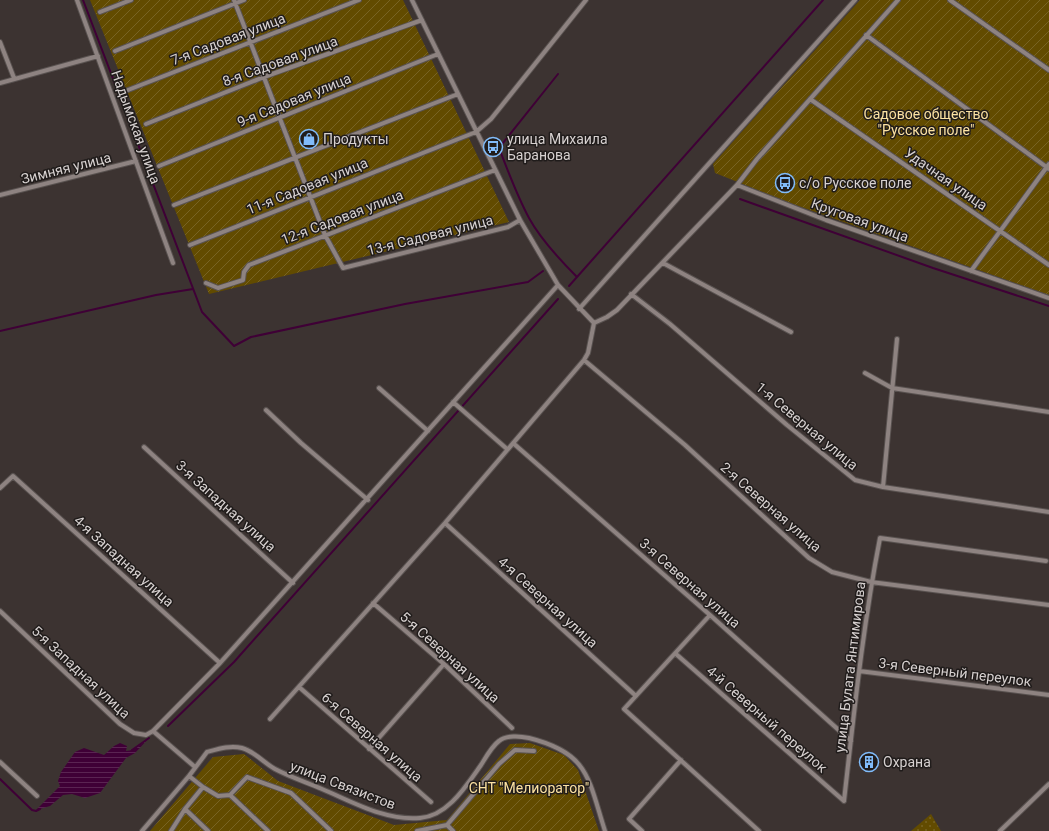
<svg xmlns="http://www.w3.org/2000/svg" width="1049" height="831" font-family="Roboto,sans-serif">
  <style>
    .park { fill: url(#park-dots) }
    .garden { fill: url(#garden-furrows) }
    .water { fill: url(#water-rules) }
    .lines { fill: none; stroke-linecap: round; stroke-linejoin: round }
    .stream { stroke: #3f0036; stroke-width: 2 }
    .street-casing { stroke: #595250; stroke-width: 6 }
    .street { stroke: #8e8381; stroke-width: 4 }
    .labels { text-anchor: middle; stroke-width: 3; stroke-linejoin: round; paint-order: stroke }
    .street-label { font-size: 14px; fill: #d7d1d0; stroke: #201c1b }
    .park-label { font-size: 14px; fill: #fce2a2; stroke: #201c1b }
    .poi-label { font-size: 14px; fill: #d7d1d0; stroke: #201c1b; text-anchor: start }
  </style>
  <defs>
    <pattern id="park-dots" width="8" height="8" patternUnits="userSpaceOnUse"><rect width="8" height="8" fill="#624b00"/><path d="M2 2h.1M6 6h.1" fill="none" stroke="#786424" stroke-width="1.8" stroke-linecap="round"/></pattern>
    <pattern id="garden-furrows" width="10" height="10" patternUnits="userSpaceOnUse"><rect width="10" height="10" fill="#624b00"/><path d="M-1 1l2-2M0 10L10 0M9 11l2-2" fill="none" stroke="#786424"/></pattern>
    <pattern id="water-rules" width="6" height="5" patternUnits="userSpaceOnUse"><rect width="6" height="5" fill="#3f0036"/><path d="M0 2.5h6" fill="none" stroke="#5a2452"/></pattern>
  </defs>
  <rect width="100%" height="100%" fill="#3c3331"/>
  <path class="park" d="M931 814 941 831H911Z"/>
  <path class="garden" d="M90 0H403L509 222 209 294Z
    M860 0H1049V295L793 204 715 173 713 164Z
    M530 743 564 755 578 770 599 831H150L213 757 244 754 278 781 394 825 447 820 510 744Z"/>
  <path class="water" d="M149 738 135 753 126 758 100 793 85 798 72 794 63 795 50 806 36 810 60 786 58 781 61 772 75 752 84 748 104 755 114 746 120 743 127 746 126 751C136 750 142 744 149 738Z"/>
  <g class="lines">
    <path class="stream" d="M83 0 202 312 234 346 251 337 405 304 528 282 543 271
      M558 74 499 148C508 171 517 196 529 218 541 240 560 260 577 277
      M740 199 933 268 1049 306
      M569 286 823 0
      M0 331 156 295 193 289
      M168 726 234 662 558 299
      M132 750 149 738
      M0 779 32 810 36 811 40 809"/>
    <g class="street-casing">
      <path id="street" d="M77 0 173 263
        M234 0 325 235 343 268 508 227 520 220
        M412 0 520 220 558 285 594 323
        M950 0 1049 70
        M100 12 131 0
        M866 35 1049 169
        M0 42 14 78
        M115 51 244 0
        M0 83 98 56
        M128 90 359 0
        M810 99 1049 265
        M146 124 264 77 422 20
        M159 166 438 54
        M737 185 826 220 1049 298
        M0 195 136 161
        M174 205 458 94
        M190 245 476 132 491 119 586 0
        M663 263 791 332
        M971 271 1049 164
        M206 283 218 288 243 280 244 272 249 265 495 170
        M631 294 670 324 787 425 855 480 883 487 1049 512
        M579 309 855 0
        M594 323 607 317 617 310 737 185 757 159 898 0
        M584 360 685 445 809 558 832 572 871 582 1049 605
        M865 373 892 388 1049 412
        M379 388 428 431
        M453 402 507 449
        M266 410 301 443 368 500
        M513 443 710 615 851 741
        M144 447 293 583
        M883 487 897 339
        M0 488 13 476 220 663
        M445 523 636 696
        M373 603 444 664 512 728
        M0 611 120 724 134 733 146 735 153 731 220 663 558 285
        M710 615 624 709 759 831
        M676 654 844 801
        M859 671 1049 695
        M299 687 431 802
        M270 719 445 523 584 360 588 353 594 323
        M153 731 195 767
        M369 749 444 664
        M0 762 37 796
        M189 776 203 787 185 809 208 831
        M203 787 218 796 230 795 268 831
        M230 795 247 777 291 793 331 831
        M844 801C854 713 863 625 880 538L1046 561
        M447 825 499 764 515 750 534 751
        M142 831 189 776 207 752C218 749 230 745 242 748 254 751 264 763 275 769 290 777 306 782 322 789 353 802 385 821 420 818 448 816 466 786 481 765 486 757 492 746 499 741 506 735 520 736 529 738 589 753 588 778 605 831
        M171 831 185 809
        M417 831 447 825 453 831
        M642 831 629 819 681 760
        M1000 831 1049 784"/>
    </g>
    <use href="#street" class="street"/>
  </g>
  <defs>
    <g id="shop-ring" transform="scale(1)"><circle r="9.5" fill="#201c1b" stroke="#81bcfa" stroke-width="1.5"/><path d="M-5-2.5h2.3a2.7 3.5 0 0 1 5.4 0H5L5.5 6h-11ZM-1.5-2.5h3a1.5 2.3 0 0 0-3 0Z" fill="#81bcfa"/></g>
    <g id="bus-ring" transform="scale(1)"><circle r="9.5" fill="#201c1b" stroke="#81bcfa" stroke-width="1.5"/><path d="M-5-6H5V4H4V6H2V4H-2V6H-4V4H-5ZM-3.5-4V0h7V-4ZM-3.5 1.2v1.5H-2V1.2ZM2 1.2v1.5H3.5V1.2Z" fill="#81bcfa"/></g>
    <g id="building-ring" transform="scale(1)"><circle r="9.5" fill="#201c1b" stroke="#81bcfa" stroke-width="1.5"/><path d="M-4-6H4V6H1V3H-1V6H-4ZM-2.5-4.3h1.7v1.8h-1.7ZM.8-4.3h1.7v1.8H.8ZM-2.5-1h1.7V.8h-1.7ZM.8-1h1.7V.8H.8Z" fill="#81bcfa"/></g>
  </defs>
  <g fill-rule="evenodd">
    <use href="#shop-ring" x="309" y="139"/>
    <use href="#bus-ring" x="493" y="147"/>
    <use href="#bus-ring" x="785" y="183"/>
    <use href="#building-ring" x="869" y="762"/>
  </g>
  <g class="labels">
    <g class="street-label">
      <text transform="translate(228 39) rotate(-21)" y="5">7-я Садовая улица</text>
      <text transform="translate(280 61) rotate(-20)" y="5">8-я Садовая улица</text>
      <text transform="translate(294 100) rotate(-22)" y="5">9-я Садовая улица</text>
      <text transform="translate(136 127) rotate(70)" y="5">Надымская улица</text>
      <text transform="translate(66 168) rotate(-14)" y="5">Зимняя улица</text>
      <text transform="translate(946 179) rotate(35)" y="5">Удачная улица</text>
      <text transform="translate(307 186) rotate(-22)" y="5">11-я Садовая улица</text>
      <text transform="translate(342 217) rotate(-21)" y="5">12-я Садовая улица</text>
      <text transform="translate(860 220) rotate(20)" y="5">Круговая улица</text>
      <text transform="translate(430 235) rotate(-14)" y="5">13-я Садовая улица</text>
      <text transform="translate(807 426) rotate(40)" y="5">1-я Северная улица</text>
      <text transform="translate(226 506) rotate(42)" y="5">3-я Западная улица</text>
      <text transform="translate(771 507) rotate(41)" y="5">2-я Северная улица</text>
      <text transform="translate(124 561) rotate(42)" y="5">4-я Западная улица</text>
      <text transform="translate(690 583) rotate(41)" y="5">3-я Северная улица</text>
      <text transform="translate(548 602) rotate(42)" y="5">4-я Северная улица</text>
      <text transform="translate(450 657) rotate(42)" y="5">5-я Северная улица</text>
      <text transform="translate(850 667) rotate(-83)" y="5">улица Булата Янтимирова</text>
      <text transform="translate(81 672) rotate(43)" y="5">5-я Западная улица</text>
      <text transform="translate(955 672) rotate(7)" y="5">3-я Северный переулок</text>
      <text transform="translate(767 719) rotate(41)" y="5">4-й Северный переулок</text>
      <text transform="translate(372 737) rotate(41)" y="5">6-я Северная улица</text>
      <text transform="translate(343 785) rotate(21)" y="5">улица Связистов</text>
    </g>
    <g class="park-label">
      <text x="926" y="119">Садовое общество<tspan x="926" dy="16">"Русское поле"</tspan></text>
      <text x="529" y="793">СНТ "Мелиоратор"</text>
    </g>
    <g class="poi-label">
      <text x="323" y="144">Продукты</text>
      <text x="507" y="144">улица Михаила<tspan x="507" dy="16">Баранова</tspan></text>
      <text x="799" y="188">с/о Русское поле</text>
      <text x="883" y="767">Охрана</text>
    </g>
  </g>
</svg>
